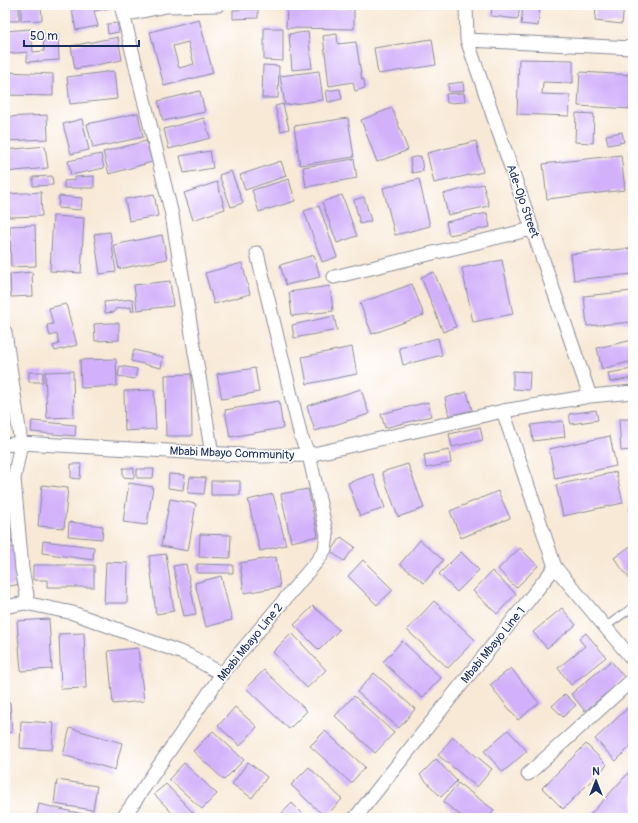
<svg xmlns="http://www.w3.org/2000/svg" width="638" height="823" font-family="Pangolin,sans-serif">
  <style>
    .building { fill: #d2b1fa; fill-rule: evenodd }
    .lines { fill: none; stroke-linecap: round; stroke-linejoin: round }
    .lane-casing { stroke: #8a8c9a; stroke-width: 9 }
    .street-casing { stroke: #8a8c9a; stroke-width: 15 }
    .lane { stroke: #fff; stroke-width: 7 }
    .street { stroke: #fff; stroke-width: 13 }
    .labels { text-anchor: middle; stroke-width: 3; stroke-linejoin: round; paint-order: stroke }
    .street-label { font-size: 12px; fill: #1b2f5e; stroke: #fff }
  </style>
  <rect width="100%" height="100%" fill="#fff"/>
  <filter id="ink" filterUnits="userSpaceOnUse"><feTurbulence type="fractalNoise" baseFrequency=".025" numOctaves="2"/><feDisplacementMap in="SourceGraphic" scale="8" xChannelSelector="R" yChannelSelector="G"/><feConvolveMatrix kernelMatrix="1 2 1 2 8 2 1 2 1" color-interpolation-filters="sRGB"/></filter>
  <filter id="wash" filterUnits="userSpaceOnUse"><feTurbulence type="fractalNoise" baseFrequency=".012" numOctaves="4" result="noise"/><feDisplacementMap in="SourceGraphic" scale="16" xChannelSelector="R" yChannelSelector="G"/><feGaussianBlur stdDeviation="0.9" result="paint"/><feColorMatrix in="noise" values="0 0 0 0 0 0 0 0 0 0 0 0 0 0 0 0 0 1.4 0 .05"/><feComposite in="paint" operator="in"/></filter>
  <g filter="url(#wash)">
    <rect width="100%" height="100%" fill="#f8e9d6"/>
    <g id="blocks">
      <path class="building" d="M5 5H19V21H5Z
        M21 5H41L42 20 21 21Z
        M71 5H109L110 8 94 11 98 26 76 30Z
        M408 5H439V7Z
        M492 5H520L518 19 491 16Z
        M596 5H624L622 24 595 21Z
        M523 6 540 8 538 26 521 24Z
        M287 8 354 9V29L286 28Z
        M258 9V18L233 19V10Z
        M199 19 213 73 164 86 150 32ZM188 42 194 64 179 68 173 46Z
        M117 23 119 32 108 34 107 24Z
        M264 28H283V61L264 60Z
        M31 29 33 52 44 51 43 34 58 33 59 60 27 62V52L5 54V31Z
        M308 32 312 68 292 70 289 34Z
        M337 34 338 44 356 42 362 80 364 79 365 88 355 91 353 82 329 86 323 36Z
        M118 37 122 60 75 69 71 46Z
        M432 39 436 65 378 74 374 48Z
        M519 59 573 60V83L543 82 542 94 570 95 569 116 517 114Z
        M263 65 279 66 278 98H262Z
        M114 71 117 99 70 104 67 77Z
        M319 71 323 100 285 105 280 76Z
        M5 72 53 74V96L5 95Z
        M580 72 633 75V109L578 106Z
        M463 82 464 91 449 92 448 84Z
        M340 89 342 99 328 102 326 91Z
        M200 91 205 112 163 121 158 101Z
        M464 93 465 102 447 103 446 94Z
        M283 104 289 129 281 131 275 106Z
        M392 108 408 150 377 162 361 120Z
        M138 113 143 137 93 148 87 124Z
        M576 113 594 114 593 143 575 142Z
        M47 115 48 139 5 141V117Z
        M204 118 210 138 169 149 164 129Z
        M348 118 354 157 300 165 294 126Z
        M82 119 89 150 71 154 63 124Z
        M622 132 624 142 608 145 606 135Z
        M146 141 152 162 109 174 103 152Z
        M476 141 483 172 434 183 427 153Z
        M45 146 48 168 5 172V150Z
        M629 150H633V161H629Z
        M210 151 213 168 184 173 180 156Z
        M101 154 104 168 71 175 68 161Z
        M621 155 625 190 547 199 543 164Z
        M421 156 423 171 412 173 410 158Z
        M354 159 357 178 306 187 303 167Z
        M281 161 286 176 245 190 240 175Z
        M231 171 243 203 231 207 219 175Z
        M52 176 53 185 33 186V177Z
        M94 176V188H64V181L75 180V177Z
        M289 179 295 201 259 212 252 190Z
        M419 179 430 226 395 235 383 188Z
        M217 182 225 209 193 220 184 193Z
        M483 184 489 206 448 215 443 194Z
        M41 192 42 216 9 217 8 194Z
        M154 194 158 216 129 221 125 199Z
        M342 195 357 236 337 243 322 202Z
        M59 196 82 198 81 210 58 208Z
        M364 197 371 221 360 224 354 200Z
        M319 206 337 257 322 262 304 211Z
        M487 213 490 227 449 235 446 222Z
        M53 216 84 218 81 273 50 271Z
        M35 225 36 266 11 267 10 226Z
        M110 232 116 272 100 274 94 234Z
        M162 235 167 259 119 269 114 245Z
        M633 248V274L574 280 571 254Z
        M314 255 320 277 286 285 280 265Z
        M502 260 513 314 473 322 462 268Z
        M242 263 250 294 214 304 205 273Z
        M32 272 33 296 11 297 10 274Z
        M434 272 456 327 443 332 421 277Z
        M170 281 173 306 137 310 134 285Z
        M412 284 424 315 372 334 360 303Z
        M330 286 333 311 292 316 289 292Z
        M633 291V322L587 326 584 296Z
        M133 299 134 311H131V307L115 309V312L105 313 104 302Z
        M66 304 77 345 55 351 53 346 59 344 57 334 50 336 47 325 53 324 49 308Z
        M334 316 337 330 294 338 292 325Z
        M111 323H119V340L95 341 94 324Z
        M438 338 442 355 403 365 399 348Z
        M633 340V361L602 369 597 348Z
        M352 347 357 374 307 384 302 357Z
        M134 350 163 357 161 368 131 361Z
        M116 359 117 386 81 388 80 360Z
        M120 366 137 369 135 379 118 376Z
        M255 368 259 392 222 399 217 374Z
        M633 369V378L610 382 608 373Z
        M73 371 74 417 47 418 45 372Z
        M513 371 530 372 529 390 513 389Z
        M29 372H43V382H29Z
        M191 374 192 436H166L165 375Z
        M361 389 369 414 315 431 307 406Z
        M154 390 156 429 125 431 124 391Z
        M467 392 472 410 449 416 445 398Z
        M279 401 283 428 230 437 225 410Z
        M428 402 431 416 385 428 381 414Z
        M596 410 598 420 571 424 569 414Z
        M619 419H633V450L621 451Z
        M32 421 76 425 75 436 31 432Z
        M563 421 565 437 533 441 531 425Z
        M480 427 483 440 452 447 449 434Z
        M610 436 616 466 555 479 549 449Z
        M449 450 451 463 426 468 424 455Z
        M71 464H81L80 479 71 478Z
        M408 464 424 508 398 517 382 472Z
        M123 468H134V478L123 477Z
        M137 469H154L153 478H137Z
        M616 472 623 503 563 516 556 485Z
        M169 474 185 475 183 490 168 488Z
        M373 474 385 508 360 516 348 483Z
        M190 477 206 478 204 494 188 493Z
        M211 481H240V495H211Z
        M129 483 153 487 147 525 123 522Z
        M42 485 68 488 64 528 38 526Z
        M308 489 318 536 291 542 281 494Z
        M498 491 510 518 461 538 450 511Z
        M273 494 286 545 260 551 248 500Z
        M170 499 196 504 188 551 161 546Z
        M5 505 11 520 5 521Z
        M633 508V518L629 509Z
        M69 522 103 526 102 539 68 536Z
        M11 529 14 541 5 544V531Z
        M200 534 231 535 230 558 199 557Z
        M341 537 355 547 344 561 331 552Z
        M420 540 443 560 424 583 400 564Z
        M43 541 94 547 93 560 42 553Z
        M633 544V580L631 581 614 558Z
        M14 547 20 584 5 587V549Z
        M520 548 538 566 516 588 498 569Z
        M461 552 479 570 457 592 439 574Z
        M166 554 174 611 156 614 149 556Z
        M276 557 280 587 244 593 240 563Z
        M363 560 393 590 377 605 348 576Z
        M106 562 128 563 127 603H104Z
        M186 564 196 614 184 616 173 566Z
        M197 564 233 565V573H197Z
        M33 565H94V587H47V580H33Z
        M492 571 516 594 497 614 473 591Z
        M221 576 232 620 206 627 195 583Z
        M434 601 475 640 448 668 407 630Z
        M313 606 339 630 319 650 294 625Z
        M562 608 576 625 547 648 533 632Z
        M49 619 52 669 21 671 17 621Z
        M84 633 86 688 61 689 59 634Z
        M292 633 326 670 307 688 273 652Z
        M586 633 606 657 571 685 558 668 585 646 579 639Z
        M402 641 441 678 422 698 383 662Z
        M138 648 144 701 113 704 108 651Z
        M611 661 625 678 585 711 571 694Z
        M511 668 539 703 518 720 490 685Z
        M264 670 307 711 289 729 246 688Z
        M374 673 415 709 399 728 357 692Z
        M565 694 576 705 563 717 552 706Z
        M354 696 394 733 375 753 335 716Z
        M5 703H10L12 732 5 733Z
        M633 703V744L616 761 595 739Z
        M235 707 257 727 240 746 218 726Z
        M21 721 54 723 52 750 20 748Z
        M70 728 122 743 115 770 63 755Z
        M508 730 527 751 503 772 484 751Z
        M213 731 244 760 224 780 193 751Z
        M325 731 365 767 351 783 310 746Z
        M453 737 492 769 477 787 438 755Z
        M586 744 607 765 563 809 542 788Z
        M436 759 457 781 441 797 420 775Z
        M248 762 267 777 252 798 232 784Z
        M184 763 217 794 202 809 169 779Z
        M309 767 342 799 325 817 291 785Z
        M633 768V813L628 818H587Z
        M57 780 97 786 93 810 54 804Z
        M458 783 494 810 488 818H464L443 802Z
        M166 784 198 818H177L154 794Z
        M292 803 307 818H277Z
        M39 804 91 816V818H36Z"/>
    </g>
  </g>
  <g filter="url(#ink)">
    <use href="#blocks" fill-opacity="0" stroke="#8a8c9a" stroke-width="1"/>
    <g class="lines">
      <g class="lane-casing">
        <path id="lane" d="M605 627 633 607"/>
      </g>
      <g class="street-casing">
        <path id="street" d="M121 5 172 215 212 454
          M466 5 467 40 590 396
          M124 15 166 6 218 5
          M467 40 633 48
          M334 277 532 229
          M5 332 21 443 14 479 22 569 27 595 25 603
          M503 411 555 567 633 660
          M5 445 21 443 260 456 309 455 503 411 590 396 633 392
          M5 607 25 603 73 613 188 655 222 674
          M528 774 633 679
          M123 818 222 674 318 560 325 549 327 535 309 455 301 437 257 253
          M355 818 555 567"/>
      </g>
      <use href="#lane" class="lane"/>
      <use href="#street" class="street"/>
    </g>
  </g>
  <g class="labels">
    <g class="street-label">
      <text transform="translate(523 201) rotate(71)" y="4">Ade-Ojo Street</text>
      <text transform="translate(232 453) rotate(2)" y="4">Mbabi Mbayo Community</text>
      <text transform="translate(250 642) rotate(-51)" y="4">Mbabi Mbayo Line 2</text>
      <text transform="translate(493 645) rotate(-51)" y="4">Mbabi Mbayo Line 1</text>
    </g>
  </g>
  <rect width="638" height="823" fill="none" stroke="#fff" stroke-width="20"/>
  <g transform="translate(596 781)" stroke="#ffffff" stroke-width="3" paint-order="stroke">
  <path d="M0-3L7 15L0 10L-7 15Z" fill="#1b2f5e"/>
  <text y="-6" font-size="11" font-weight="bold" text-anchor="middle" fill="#1b2f5e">N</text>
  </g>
  <path d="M24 40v6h115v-6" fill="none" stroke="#1b2f5e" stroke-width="2"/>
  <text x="30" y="40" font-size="12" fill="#1b2f5e" stroke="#ffffff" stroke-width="3" paint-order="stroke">50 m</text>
</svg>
